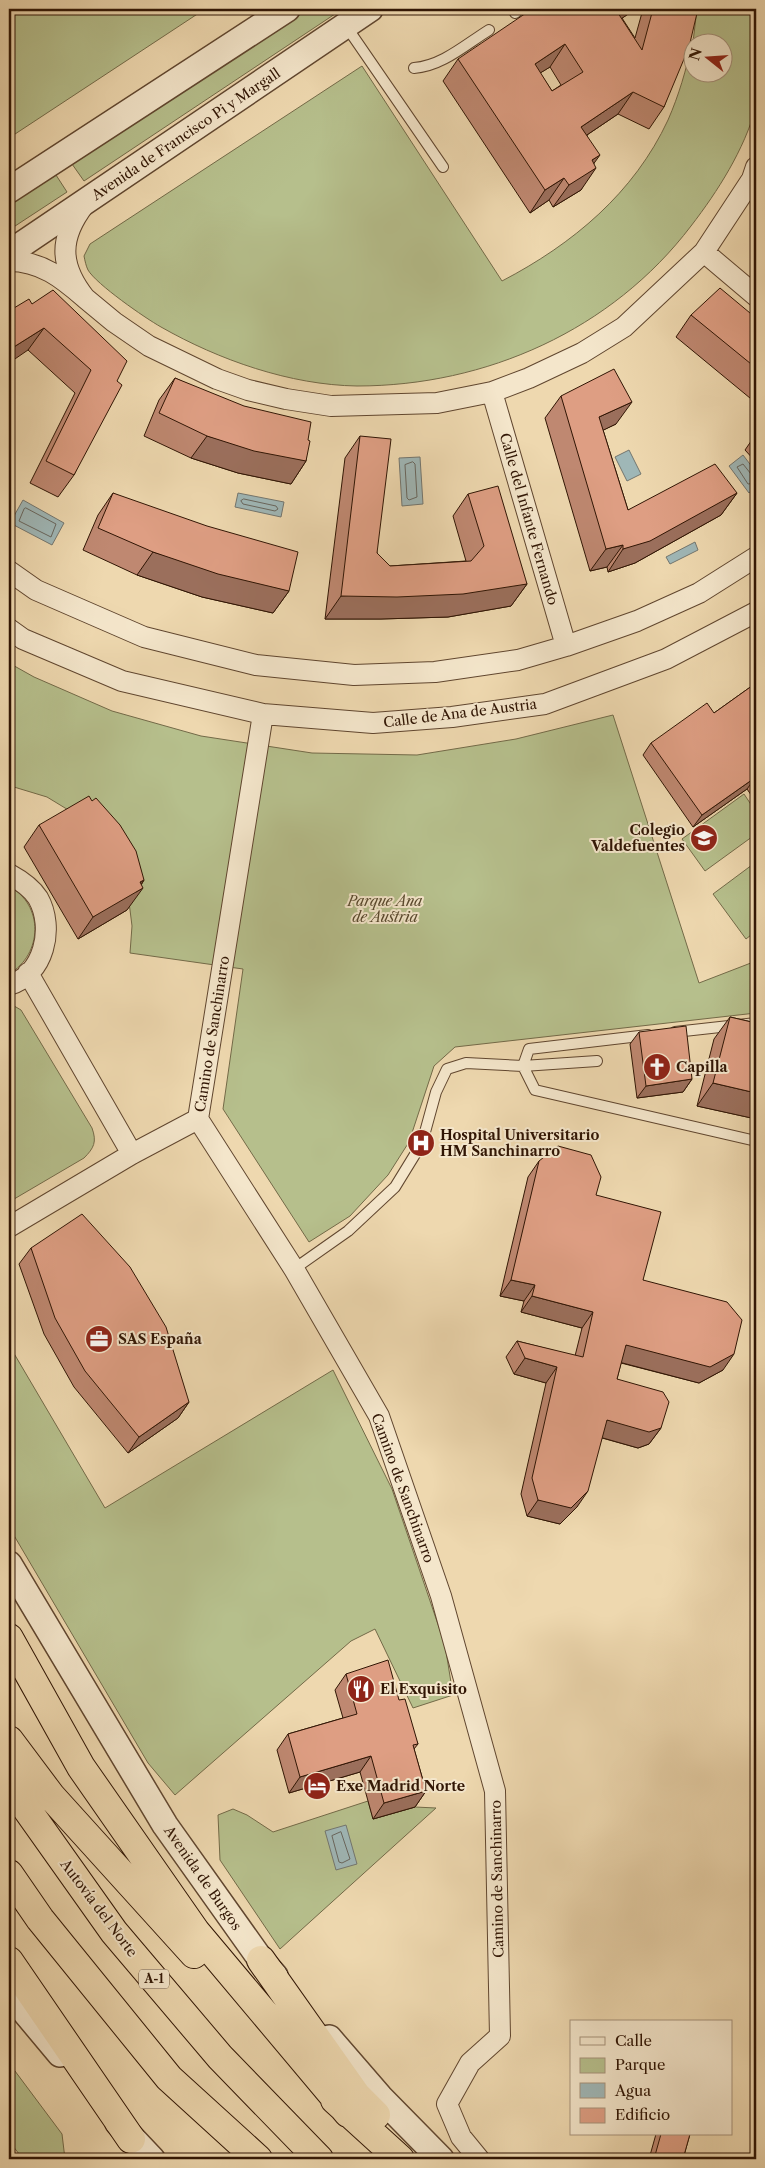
<svg xmlns="http://www.w3.org/2000/svg" width="765" height="2168" font-family="'Libre Caslon Text',serif">
  <style>
    .green { fill: #b6bf8c; stroke: #736a48 }
    .water { fill: #9fb7b7; stroke: #73766f }
    .lines { fill: none; stroke-linecap: round; stroke-linejoin: round }
    .shore { stroke: #68665e; stroke-width: 1 }
    .service-casing { stroke: #60462f; stroke-width: 12 }
    .minor-casing { stroke: #60462f; stroke-width: 22 }
    .tertiary-casing { stroke: #60462f; stroke-width: 28 }
    .motorway-casing { stroke: #301504; stroke-width: 30 }
    .service { stroke: #f4e6cb; stroke-width: 10 }
    .minor { stroke: #f4e6cb; stroke-width: 20 }
    .tertiary { stroke: #f4e6cb; stroke-width: 25 }
    .motorway { stroke: #eed8af; stroke-width: 28 }
    .wall { fill: #bf8871; stroke: #301504; fill-rule: evenodd }
    .shaded-wall { fill: #9b6f5c; stroke: #301504 }
    .building { fill: #de9e83; stroke: #301504; fill-rule: evenodd }
    .labels { text-anchor: middle; stroke-width: 4; stroke-linejoin: round; paint-order: stroke }
    .shield { fill: #f4e6cb; stroke: #6b5440; stroke-width: 1 }
    .shield-label { font-size: 12px; font-weight: bold; fill: #301504 }
    .street-label { font-size: 14px; fill: #301504; stroke: #f4e6cb }
    .poi-label { font-size: 14px; font-weight: bold; fill: #301504; stroke: #f4e6cb; text-anchor: start }
    .park-label { font-size: 14px; font-style: italic; fill: #58482d; stroke: #f4e6cb }
  </style>
  <rect width="100%" height="100%" fill="#eed8af"/>
  <filter id="stains"><feTurbulence type="fractalNoise" baseFrequency=".004" numOctaves="4"/><feColorMatrix values="0 0 0 0 .2 0 0 0 0 .09 0 0 0 0 .02 0 0 0 .5 -.17"/></filter>
  <radialGradient id="worn" r=".72"><stop offset=".6" stop-color="#630" stop-opacity="0"/><stop offset="1" stop-color="#630" stop-opacity=".3"/></radialGradient>
  <path class="green" d="M9 9H205L9 138Z
    M308 9 341 10 84 181 72 164Z
    M697 9H756C756 32 756 56 756 79 756 88 758 99 756 107 744 150 718 191 691 226 612 330 486 386 357 386 290 385 219 360 161 327 145 318 96 284 88 270 86 266 85 261 84 256L90 244 362 66 502 281C573 244 634 193 668 120 679 95 686 70 692 44V72H722V42H693Z
    M56 175 67 192 9 230V205Z
    M9 663 34 677 112 711 201 736 312 753 417 755 516 739 613 715 699 983 756 961V1013L455 1047 434 1066 409 1142 388 1175 350 1216 309 1242 223 1109 243 969 130 953 132 926 129 902 70 811 47 797 14 787 9 810Z
    M744 794 756 812V834L705 871 682 839Z
    M756 862V931L746 939 713 894Z
    M9 886C44 905 43 954 9 974Z
    M9 1003 21 1010 92 1128C97 1142 94 1148 84 1158L9 1202Z
    M9 1345 105 1508 333 1370 392 1489 445 1645 453 1695 413 1708 375 1629 351 1641 175 1795 148 1763 9 1527Z
    M368 1801 373 1819 415 1807 436 1808 280 1949 220 1860 218 1815 233 1809 247 1815 273 1832Z
    M9 2063 62 2134 65 2159H23L9 2141Z"/>
  <path class="water" d="M629 450 641 474 627 481 615 457Z
    M743 455 756 472V487L749 493 729 466Z
    M420 457 423 504 402 506 399 458Z
    M238 493 284 502 281 517 235 507Z
    M23 500 64 523 52 545 10 523Z
    M695 542 698 550 670 564 666 557Z
    M346 1825 357 1864 336 1870 325 1831Z"/>
  <g class="lines">
    <path class="shore" d="M413 462 415 464 417 497 409 500 407 498 405 465Z
      M756 475 751 474 743 464 737 467 748 484 756 483
      M244 499 276 506 278 509 275 511 243 504 241 501Z
      M26 508 56 524 51 537 19 521 24 509Z
      M341 1832 350 1859 342 1863 339 1862 332 1836Z"/>
    <g class="service-casing">
      <path id="service" d="M515 13 520 9
        M346 26 443 167
        M414 68C442 66 465 45 489 30
        M675 1032 756 1023
        M648 1035 529 1049 523 1066 535 1090 756 1141
        M294 1269 348 1231 395 1187 422 1143 436 1092 447 1069 466 1063 523 1066 597 1061"/>
    </g>
    <g class="minor-casing">
      <path id="minor" d="M704 252 756 296
        M9 261C41 261 62 278 85 298 59 265 59 238 84 205
        M85 298 114 322 149 346 217 379 248 390 286 399 331 406 437 403 492 392 529 378 582 353 624 327 704 252 752 179 756 167
        M492 392 566 646
        M9 571 36 590 144 637 256 665 354 675 435 672 518 660 566 646 637 621 699 593 756 557
        M9 629 23 639 122 681 263 714 373 723 452 717 545 704 666 659 756 612
        M263 714 198 1119 294 1269 379 1416 441 1596 495 1791 500 2036 470 2063 447 2104 461 2137 479 2159
        M9 874C20 880 31 887 38 898 55 928 44 975 9 985
        M28 973 132 1154
        M9 1227 132 1154 198 1119"/>
    </g>
    <g class="tertiary-casing">
      <path id="tertiary" d="M9 190 287 9
        M9 253 370 9
        M9 1564 165 1825 261 1960 275 1976
        M9 1993 60 2054
        M329 2038 380 2097 441 2159
        M118 2123 152 2159"/>
    </g>
    <g class="motorway-casing">
      <path id="motorway" d="M9 1638 81 1767 196 1932 348 2113
        M9 1740 51 1796 194 1954
        M9 1784 114 1932 220 2057 319 2159
        M9 1874 40 1919 169 2078 258 2159
        M261 1960 357 2096 376 2115
        M9 1961 131 2139
        M335 2100 400 2159"/>
    </g>
    <use href="#service" class="service"/>
    <use href="#minor" class="minor"/>
    <use href="#tertiary" class="tertiary"/>
    <use href="#motorway" class="motorway"/>
  </g>
  <path class="wall" d="M636 9 622 18 635 38 643 9H698L664 107 649 129 618 114 587 135 594 163 581 190 553 207 549 200 530 213 443 81 458 59ZM550 67 561 85 552 91 540 73Z
    M32 304 117 381 74 475 58 497 30 483 75 393 28 350Z
    M691 315 756 318V403L676 337Z
    M175 378 308 440 306 461 291 484 238 473 191 458 144 436 159 400Z
    M561 396 616 424 603 430 628 510 737 493 721 515 635 563 608 572 607 567 590 571 545 418Z
    M756 434V462L745 450Z
    M360 436 377 553 390 566 466 561 453 516 468 494 527 584 511 606 448 617 381 619H325L345 458Z
    M113 493 289 591 273 613 202 597 137 575 83 550 98 515Z
    M756 683V802L747 789 693 827 643 755 651 743 714 713Z
    M39 825 144 880 127 910 78 939 24 847Z
    M730 1017 756 1023V1119L697 1106 714 1039Z
    M639 1032 692 1079 683 1092 637 1098 630 1044Z
    M539 1161 596 1195 643 1280 723 1370 699 1383 621 1363 617 1379 661 1428 649 1444 638 1448 602 1438 577 1507 560 1524 527 1516 521 1494 546 1383 514 1374 506 1357 517 1341 575 1356 582 1328 521 1312 524 1301 500 1296 528 1177Z
    M31 1248 189 1402 178 1418 128 1453 74 1387 44 1334 19 1264Z
    M346 1674 399 1700 418 1744 414 1749 426 1791 415 1807 373 1819 360 1772 289 1793 277 1750 288 1734 343 1718 335 1690Z
    M656 2134H690L683 2159H649Z"/>
  <path class="shaded-wall" d="M618 9H636L601 32 616 10Z
    M565 44 550 67 519 86 535 64Z
    M633 92 618 114 566 149 581 127Z
    M600 155 587 173 596 168 581 190 553 207 569 185 592 160Z
    M564 178 549 200 530 213 545 190Z
    M44 328 28 350 9 363V350Z
    M632 402 616 424 583 440 599 417Z
    M207 436 306 461 291 484 238 473 191 458Z
    M737 493 721 515 635 563 608 572 623 549Z
    M623 545 607 567 590 571 606 549Z
    M153 552 289 591 273 613 202 597 137 575Z
    M527 584 511 606 448 617 381 619H325L341 596Z
    M756 777 747 789 693 827 702 815Z
    M144 880 136 892 143 888 127 910 78 939 93 917Z
    M692 1079 683 1092 637 1098 646 1086Z
    M713 1083 756 1093V1119L697 1106Z
    M511 1280 535 1285 524 1301 500 1296Z
    M532 1296 593 1312 582 1328 521 1312Z
    M626 1345 734 1354 723 1370 699 1383 615 1361Z
    M525 1358 557 1367 546 1383 514 1374Z
    M189 1402 178 1418 128 1453 139 1437Z
    M607 1420 661 1428 649 1444 638 1448 596 1436Z
    M588 1491 577 1507 560 1524 527 1516 538 1500Z
    M371 1756 360 1772 289 1793 300 1777Z
    M426 1791 415 1807 373 1819 384 1803Z"/>
  <path class="building" d="M532 9H618L616 10 642 50 653 9H698L689 47 664 107 633 92 581 127 600 155 592 160 596 168 569 185 564 178 545 190 458 59ZM565 44 583 72 552 91 535 64Z
    M720 288 756 318V368L691 315Z
    M53 290 127 361 117 381 122 385 74 475 46 461 91 370 44 328 9 350V311L29 299 32 304Z
    M614 369 632 402 599 417 628 510 715 464 737 493 650 541 623 549V545L606 549 561 396Z
    M175 378 244 406 311 422 308 440 310 441 306 461 254 451 207 436 159 413Z
    M360 436 391 439 377 553 390 566 471 561 484 546 468 494 498 486 527 584 463 594 397 597 341 596Z
    M9 438 12 441 9 444Z
    M113 493 207 526 298 552 289 591 218 574 153 552 98 528Z
    M756 683V750L755 751 756 753V777L702 815 651 743 707 703 714 713Z
    M89 796 92 801 96 798 120 825 136 851 144 880 140 882 143 888 93 917 39 825Z
    M730 1017 756 1023V1093L713 1083Z
    M686 1026 692 1079 646 1086 639 1032Z
    M558 1146 591 1155 601 1177 596 1195 661 1212 643 1280 727 1302 742 1320 734 1354 710 1367 626 1345 617 1379 663 1392 669 1402 661 1428 649 1432 607 1420 588 1491 571 1508 538 1500 532 1478 557 1367 525 1358 517 1341 583 1357 593 1312 532 1296 535 1285 511 1280 539 1161Z
    M82 1214 130 1267 166 1327 189 1402 139 1437 85 1371 55 1318 31 1248Z
    M388 1660 399 1700 405 1699 418 1744 413 1745 426 1791 384 1803 371 1756 300 1777 288 1734 357 1714 346 1674Z
    M661 2134H690L683 2159H654Z"/>
  <defs>
    <g id="school-disc" transform="scale(1.4375)"><circle r="9.5" fill="#8f2418" stroke="#f4e6cb"/><path d="M0-5L7-2L0 1L-7-2ZM-4 1L0 2.5L4 1V4Q0 6-4 4Z" fill="#fff"/></g>
    <g id="church-disc" transform="scale(1.4375)"><circle r="9.5" fill="#8f2418" stroke="#f4e6cb"/><path d="M-1.2-6h2.4v3.5h3.3v2.4h-3.3V6h-2.4V-.1h-3.3v-2.4h3.3Z" fill="#fff"/></g>
    <g id="hospital-disc" transform="scale(1.4375)"><circle r="9.5" fill="#8f2418" stroke="#f4e6cb"/><path d="M-5-5h3v3.5h4V-5h3V5h-3V1.5h-4V5h-3Z" fill="#fff"/></g>
    <g id="office-disc" transform="scale(1.4375)"><circle r="9.5" fill="#8f2418" stroke="#f4e6cb"/><path d="M-6-3h4V-5.5h4V-3h4V5H-6ZM-1-4.5V-3h2v-1.5ZM-6 0V1H6V0Z" fill="#fff"/></g>
    <g id="restaurant-disc" transform="scale(1.4375)"><circle r="9.5" fill="#8f2418" stroke="#f4e6cb"/><path d="M-5-6h1v4h1v-4h1v4h1v-4h1v5L-1.5 .5V6h-2V.5L-5-1ZM5-6V6H3V1.5H1.5Q1.5-4 5-6Z" fill="#fff"/></g>
    <g id="hotel-disc" transform="scale(1.4375)"><circle r="9.5" fill="#8f2418" stroke="#f4e6cb"/><path d="M-6-4.5h1.5V1H6V5H4.5V3h-9V5H-6ZM-4 0a1.8 1.8 0 1 1 3.6 0ZM.5 0V-2.5h3Q6-2.5 6 0Z" fill="#fff"/></g>
  </defs>
  <g fill-rule="evenodd">
    <use href="#school-disc" x="704" y="838"/>
    <use href="#church-disc" x="657" y="1067"/>
    <use href="#hospital-disc" x="421" y="1143"/>
    <use href="#office-disc" x="99" y="1339"/>
    <use href="#restaurant-disc" x="361" y="1689"/>
    <use href="#hotel-disc" x="317" y="1786"/>
  </g>
  <g class="labels">
    <rect class="shield" x="139" y="1969.5" width="30" height="19" rx="4"/>
    <g class="shield-label">
      <text x="154" y="1983">A-1</text>
    </g>
    <g class="street-label">
      <text transform="translate(186 134) rotate(-34)" y="5">Avenida de Francisco Pi y Margall</text>
      <text transform="translate(529 519) rotate(74)" y="5">Calle del Infante Fernando</text>
      <text transform="translate(460 713) rotate(-7)" y="5">Calle de Ana de Austria</text>
      <text transform="translate(212 1034) rotate(-81)" y="5">Camino de Sanchinarro</text>
      <text transform="translate(403 1488) rotate(70)" y="5">Camino de Sanchinarro</text>
      <text transform="translate(203 1878) rotate(55)" y="5">Avenida de Burgos</text>
      <text transform="translate(497 1879) rotate(-91)" y="5">Camino de Sanchinarro</text>
      <text transform="translate(99 1908) rotate(53)" y="5">Autovía del Norte</text>
    </g>
    <g class="poi-label">
      <text x="685" y="835" text-anchor="end">Colegio<tspan x="685" dy="16">Valdefuentes</tspan></text>
      <text x="676" y="1072">Capilla</text>
      <text x="440" y="1140">Hospital Universitario<tspan x="440" dy="16">HM Sanchinarro</tspan></text>
      <text x="118" y="1344">SAS España</text>
      <text x="380" y="1694">El Exquisito</text>
      <text x="336" y="1791">Exe Madrid Norte</text>
    </g>
    <g class="park-label">
      <text x="385" y="906">Parque Ana<tspan x="385" dy="16">de Austria</tspan></text>
    </g>
  </g>
  <rect width="765" height="2168" fill="none" stroke="#eed8af" stroke-width="30"/>
  <rect x="10" y="10" width="745" height="2148" fill="none" stroke="#301504" stroke-width="2.5"/>
  <rect x="15" y="15" width="735" height="2138" fill="none" stroke="#301504"/>
  <rect x="570" y="2020" width="162" height="115" fill="#f4e6cb" stroke="#a6927b"/>
  <rect x="580" y="2037" width="25" height="8" fill="#f4e6cb" stroke="#a6927b"/>
  <text x="615" y="2046" font-size="15" fill="#301504">Calle</text>
  <rect x="580" y="2058" width="25" height="15" fill="#b6bf8c" stroke="#a6927b"/>
  <text x="615" y="2070" font-size="15" fill="#301504">Parque</text>
  <rect x="580" y="2083" width="25" height="15" fill="#9fb7b7" stroke="#a6927b"/>
  <text x="615" y="2096" font-size="15" fill="#301504">Agua</text>
  <rect x="580" y="2108" width="25" height="15" fill="#de9e83" stroke="#a6927b"/>
  <text x="615" y="2120" font-size="15" fill="#301504">Edificio</text>
  <g transform="translate(708 58) rotate(287)"><circle r="24" fill="#f4e6cb" stroke="#a6927b"/>
  <path d="M0-4L9 19L0 12L-9 19Z" fill="#8f2418"/>
  <text y="-8" font-size="14" font-weight="bold" text-anchor="middle" fill="#301504">N</text>
  </g>
  <rect width="100%" height="100%" filter="url(#stains)"/>
  <rect width="100%" height="100%" fill="url(#worn)"/>
</svg>
